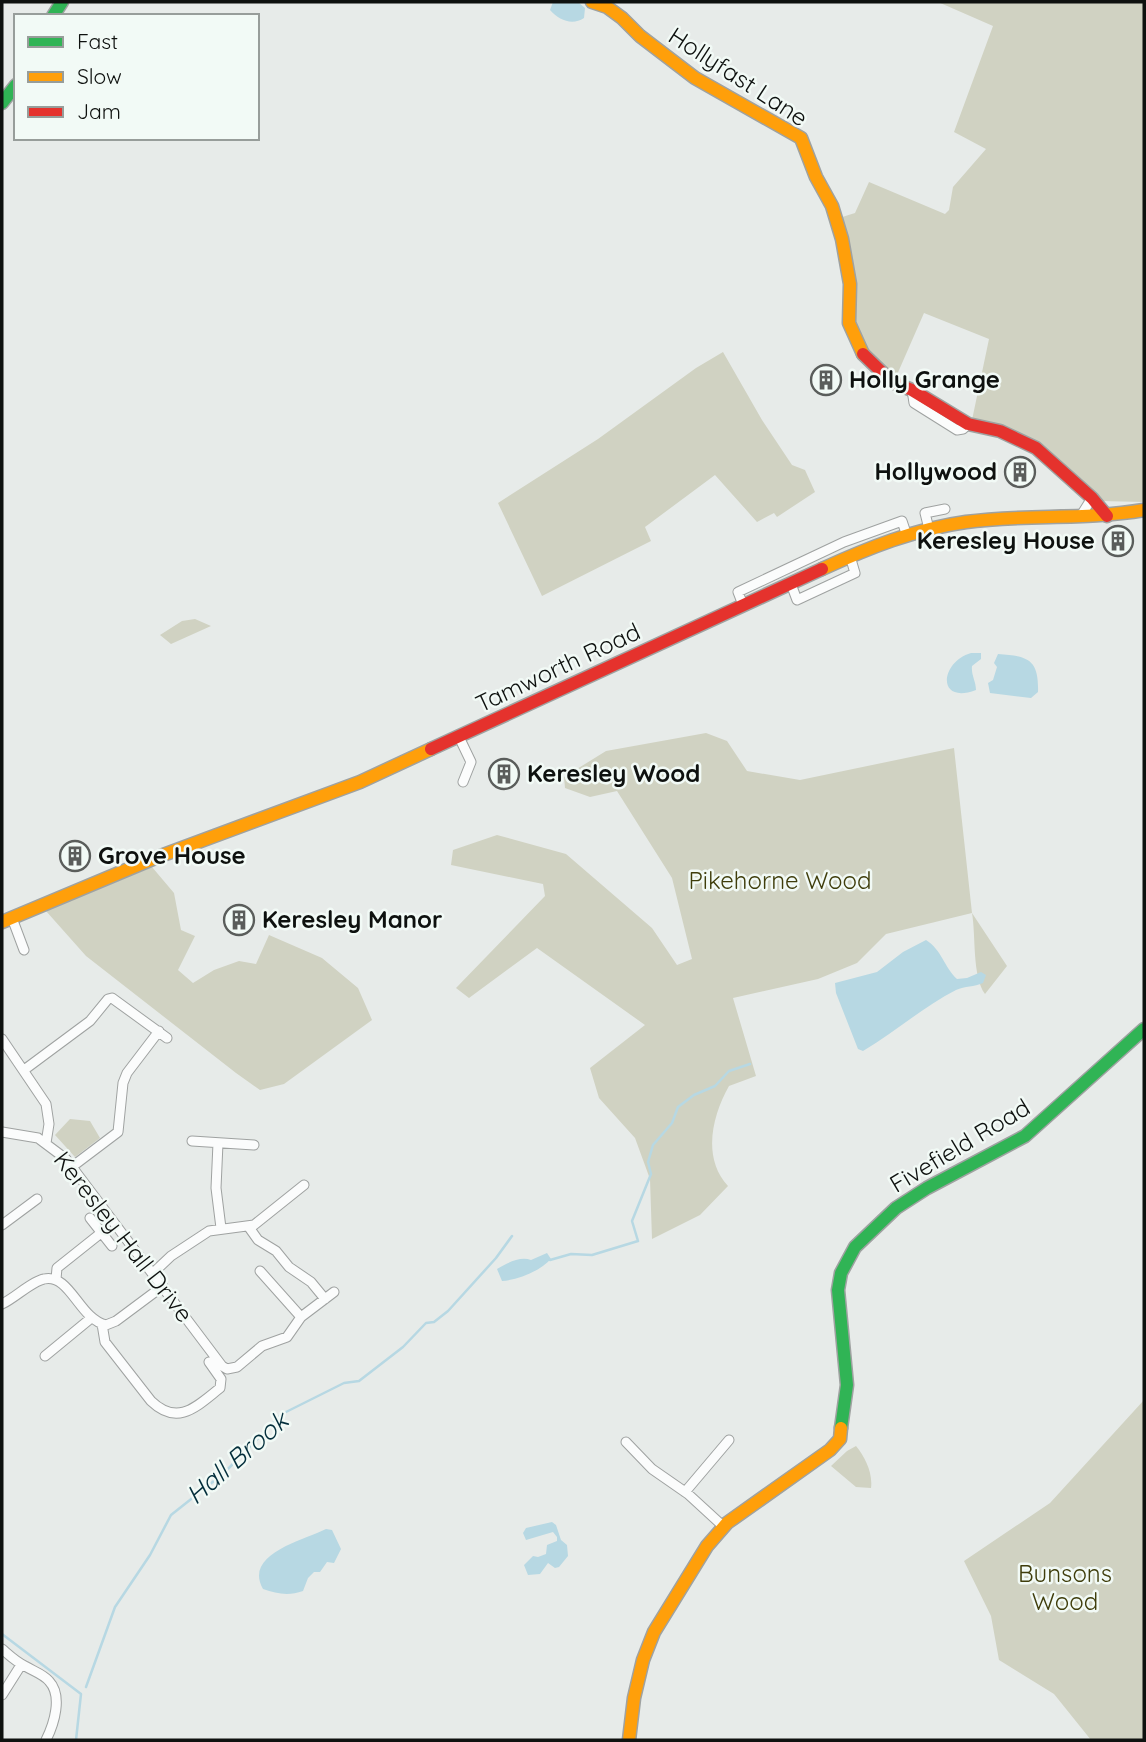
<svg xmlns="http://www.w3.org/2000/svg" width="1146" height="1742" font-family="Quicksand,sans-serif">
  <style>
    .green { fill: #d0d2c2 }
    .water { fill: #b7d8e3 }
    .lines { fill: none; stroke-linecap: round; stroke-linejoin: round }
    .stream { stroke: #b7d8e3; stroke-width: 2.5 }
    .street-casing { stroke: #9fa2a1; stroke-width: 11 }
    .fast-casing { stroke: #9fa2a1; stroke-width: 15 }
    .slow-casing { stroke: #9fa2a1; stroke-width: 15 }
    .jam-casing { stroke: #9fa2a1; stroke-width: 15 }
    .street { stroke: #fbfcfc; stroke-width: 9 }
    .fast { stroke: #30b455; stroke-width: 12 }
    .slow { stroke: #ff9f0a; stroke-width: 12 }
    .jam { stroke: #e5322d; stroke-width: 12 }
    .labels { text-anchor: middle; stroke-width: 5; stroke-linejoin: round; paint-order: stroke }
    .street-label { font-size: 24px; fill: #0e110f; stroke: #f2faf6 }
    .poi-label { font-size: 24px; font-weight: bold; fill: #0e110f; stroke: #f2faf6; text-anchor: start }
    .park-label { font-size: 24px; fill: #3f3d0b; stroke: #f2faf6 }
    .water-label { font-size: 26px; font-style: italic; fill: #032e3b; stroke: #f2faf6 }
  </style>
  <rect width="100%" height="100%" fill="#e7ebe9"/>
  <path class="green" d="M938 2H1144V502L1100 501 1057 460 972 420 989 339 924 313 896 377 869 356 855 328V292L839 218 855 213 869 182 945 214 949 210 953 187 986 149 954 132 993 26Z
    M723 352 762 420 792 465 805 470 815 492 777 517 774 513 757 522 715 475 645 527 651 541 542 596 498 503 598 439 696 368Z
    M195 619 211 626 171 644 160 635 182 621Z
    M706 733 727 741 747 771 800 780 954 748 972 913 1007 966 985 994C972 976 976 936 972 913L886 934 857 963 818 979 733 998 756 1076 729 1086C712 1116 702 1158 728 1186L700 1215 652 1239 650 1179 635 1138 599 1098 590 1068 645 1025 537 948 469 998 456 988 545 896 543 884 451 865 453 850 497 835 566 854 652 928 677 965 692 959 672 878 617 791 590 797 565 788 564 777 606 751Z
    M152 867 174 893 181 930 195 936 178 970 193 983 214 970 239 961 256 964 269 935 322 958 358 988 372 1020 284 1084 260 1090 236 1073 86 956 46 911Z
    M70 1119 90 1121 100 1138 75 1157 55 1135Z
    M1144 1400V1740H1091L1054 1694 999 1660 991 1616 964 1561 1050 1503Z
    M856 1446C865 1457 873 1473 871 1488L856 1487 831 1466 847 1451Z"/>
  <path class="water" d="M553 2H578L585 8 584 18C572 26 559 20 550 10Z
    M971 653H981V659L972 666C971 675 976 681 976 690 936 705 940 662 971 653Z
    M998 654C1028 656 1039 659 1038 692L1031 698 990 693 988 683 993 680 997 667 994 663Z
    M926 940C942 950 944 967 957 979L967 978 981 972 986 975 983 983C974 987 965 986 956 990 923 1007 895 1032 863 1051L858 1049 836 993 835 983 877 972 903 952Z
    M547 1253 551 1259C540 1271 518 1280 502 1281L497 1269C507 1263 520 1256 531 1260Z
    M552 1522 556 1525 561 1540 567 1545 568 1556 559 1567 555 1568 548 1563 540 1574 528 1575 524 1565 533 1556 538 1557 546 1554 547 1545 557 1541V1537L553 1532 526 1540 523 1533 526 1528Z
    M326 1529 332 1530 341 1549 334 1563 327 1562 320 1572H314L308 1578 303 1591C289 1596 277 1594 263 1589 243 1554 304 1540 326 1529Z"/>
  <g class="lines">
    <path class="stream" d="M550 1260 571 1254 592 1255 638 1241 632 1221 651 1174 648 1162 653 1145 672 1123 678 1107 694 1095 715 1086 729 1071 750 1064
      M2 1634 81 1694 76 1740
      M86 1687 115 1607 150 1555 171 1515 224 1473 282 1414 344 1383 359 1381 403 1347 426 1323 434 1322 448 1311 496 1258 512 1236"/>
    <g class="street-casing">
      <path id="street" d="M912 390 914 403 957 430 963 429 968 424
        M1080 517 1092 498
        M929 529 925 513 945 509
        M791 584 797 600 855 573 850 556
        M743 605 738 592 844 542 902 521 906 533
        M459 737 471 762 463 782
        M12 918 24 950
        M2 1039 46 1104 49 1124 46 1143
        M24 1070 90 1021 108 999 112 998 167 1038
        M2 1132 38 1138 66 1159 222 1366 227 1369 237 1367 262 1346 287 1337 301 1317 334 1292
        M192 1141 254 1145
        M218 1143 216 1188 221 1228
        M73 1166 118 1132 123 1083 127 1073 159 1031
        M90 1218 112 1246
        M2 1225 37 1199
        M248 1226 258 1240 276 1251 289 1267 311 1282 325 1299
        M260 1271 301 1317
        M153 1273 171 1256 209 1231 254 1225 304 1185
        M56 1279 57 1268 101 1233
        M2 1304C15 1298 32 1281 44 1279 70 1273 79 1319 106 1325L116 1321 163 1286
        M102 1324 105 1342 151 1401C178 1427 197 1406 220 1388L221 1379 209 1362
        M45 1356 90 1319
        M626 1442 652 1469 688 1494 724 1527
        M685 1492 729 1440
        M2 1649C9 1655 16 1662 25 1666 33 1671 43 1674 49 1681 63 1696 54 1724 46 1740
        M2 1695 21 1665"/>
    </g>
    <g class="fast-casing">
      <path id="fast" d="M53 16 62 2
        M2 103 16 85
        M841 1428 847 1385 838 1290 841 1273 855 1247 896 1208 927 1188 1025 1136 1144 1029"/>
    </g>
    <g class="slow-casing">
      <path id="slow" d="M592 2 607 7 622 18 640 36 695 78 801 138 816 177 832 206 842 239 850 284 849 323 863 354
        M822 569C868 548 915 529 966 522 1025 514 1085 520 1144 510
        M2 922 155 858 360 782 431 749
        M629 1740 634 1698 643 1660 654 1632 707 1546 727 1523 830 1450 840 1439 841 1428"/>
    </g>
    <g class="jam-casing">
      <path id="jam" d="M863 354 892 382 912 390 968 424 1000 431 1036 448 1092 498 1107 516
        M431 749 822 569"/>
    </g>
    <use href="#street" class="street"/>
    <use href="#fast" class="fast"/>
    <use href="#slow" class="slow"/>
    <use href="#jam" class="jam"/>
  </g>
  <defs>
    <g id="building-ring" transform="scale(1.575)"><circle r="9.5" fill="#f2faf6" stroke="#5a5d5b" stroke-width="1.5"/><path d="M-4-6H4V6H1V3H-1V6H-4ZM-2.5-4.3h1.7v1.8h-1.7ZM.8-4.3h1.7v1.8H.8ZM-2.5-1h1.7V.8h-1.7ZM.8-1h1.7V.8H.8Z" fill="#5a5d5b"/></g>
  </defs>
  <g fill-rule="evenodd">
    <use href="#building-ring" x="826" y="380"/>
    <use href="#building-ring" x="1020" y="472"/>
    <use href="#building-ring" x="1118" y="541"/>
    <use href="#building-ring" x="504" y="774"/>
    <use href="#building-ring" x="75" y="856"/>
    <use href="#building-ring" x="239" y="920"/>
  </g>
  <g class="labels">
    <g class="street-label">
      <text transform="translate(738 77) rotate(33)" y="8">Hollyfast Lane</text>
      <text transform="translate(558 668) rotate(-25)" y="8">Tamworth Road</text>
      <text transform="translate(960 1146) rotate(-31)" y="8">Fivefield Road</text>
      <text transform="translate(123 1237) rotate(52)" y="8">Keresley Hall Drive</text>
    </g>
    <g class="poi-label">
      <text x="849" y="388">Holly Grange</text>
      <text x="997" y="480" text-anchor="end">Hollywood</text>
      <text x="1095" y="549" text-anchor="end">Keresley House</text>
      <text x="527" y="782">Keresley Wood</text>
      <text x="98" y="864">Grove House</text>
      <text x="262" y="928">Keresley Manor</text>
    </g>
    <g class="park-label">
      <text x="780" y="889">Pikehorne Wood</text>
      <text x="1065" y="1582">Bunsons<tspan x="1065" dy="28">Wood</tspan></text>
    </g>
    <g class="water-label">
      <text transform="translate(237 1458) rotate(-41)" y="9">Hall Brook</text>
    </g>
  </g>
  <rect width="1146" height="1742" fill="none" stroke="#0e110f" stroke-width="7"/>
  <rect x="14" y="14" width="245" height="126" fill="#f2faf6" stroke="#979d9a" stroke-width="2"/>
  <rect x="28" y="37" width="35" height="10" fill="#30b455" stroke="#979d9a" stroke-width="2"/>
  <text x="77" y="49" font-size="21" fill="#0e110f">Fast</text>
  <rect x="28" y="72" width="35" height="10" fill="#ff9f0a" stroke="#979d9a" stroke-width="2"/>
  <text x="77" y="84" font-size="21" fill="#0e110f">Slow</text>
  <rect x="28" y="107" width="35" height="10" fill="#e5322d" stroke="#979d9a" stroke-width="2"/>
  <text x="77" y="119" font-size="21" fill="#0e110f">Jam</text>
</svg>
